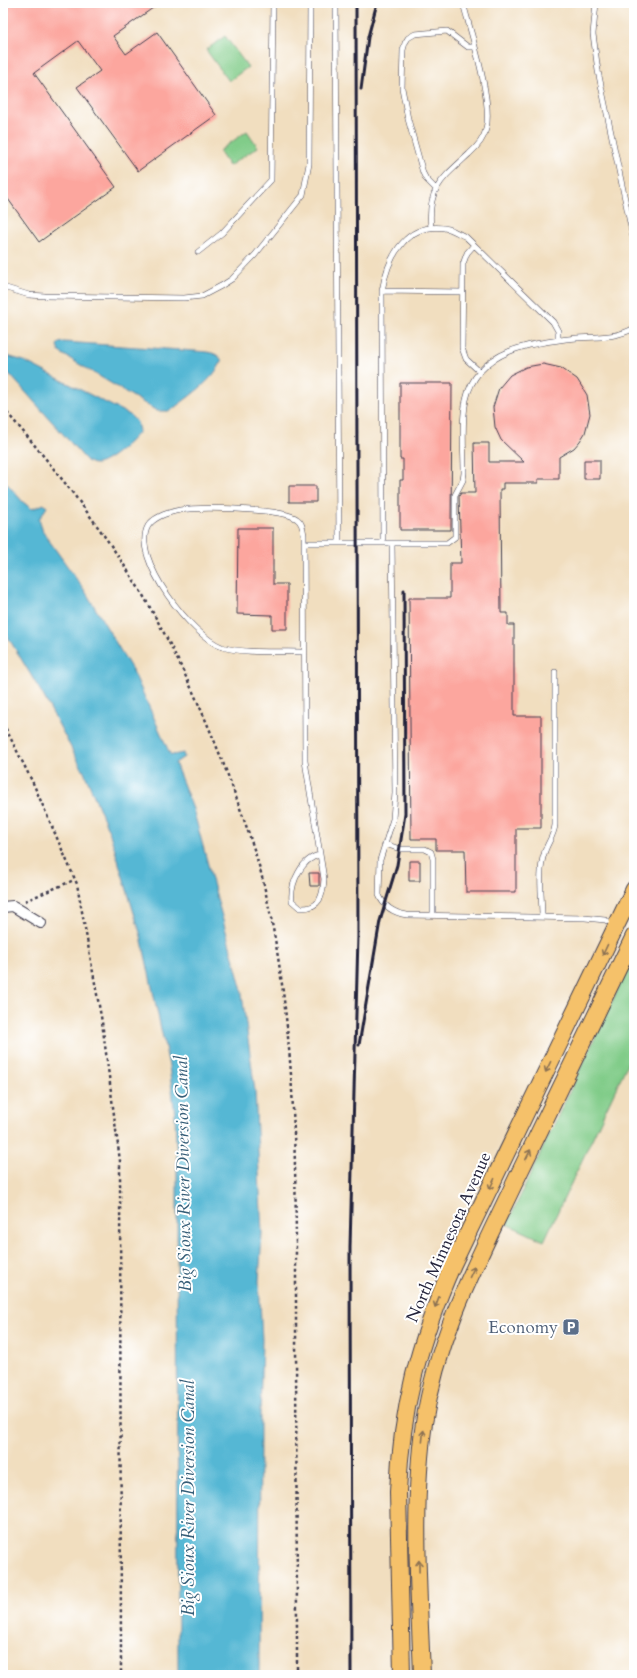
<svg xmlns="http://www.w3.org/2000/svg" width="637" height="1678" font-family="Cardo,serif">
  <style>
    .green { fill: #81cc89; stroke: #527762 }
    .water { fill: #55b7d4; stroke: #3c6c88 }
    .building { fill: #fca69e }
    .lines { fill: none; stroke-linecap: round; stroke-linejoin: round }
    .service-casing { stroke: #413e4f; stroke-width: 6 }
    .minor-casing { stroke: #413e4f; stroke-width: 12 }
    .primary-casing { stroke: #413e4f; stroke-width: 18 }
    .path { stroke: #413e4f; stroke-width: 2.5; stroke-dasharray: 3 3; stroke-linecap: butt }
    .service { stroke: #fff; stroke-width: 5 }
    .minor { stroke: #fff; stroke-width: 10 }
    .primary { stroke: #f5c16b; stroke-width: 16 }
    .rail { stroke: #22223b; stroke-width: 3 }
    .oneway { stroke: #8c7253 }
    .labels { text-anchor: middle; stroke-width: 4; stroke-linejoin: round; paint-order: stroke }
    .street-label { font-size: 17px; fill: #22223b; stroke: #fff }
    .service-label { font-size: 17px; fill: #4e5e75; stroke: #fff; text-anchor: end }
    .water-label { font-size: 18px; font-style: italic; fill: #365e78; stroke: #fff }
  </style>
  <rect width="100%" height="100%" fill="#fff"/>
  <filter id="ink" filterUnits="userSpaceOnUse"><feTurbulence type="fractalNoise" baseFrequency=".025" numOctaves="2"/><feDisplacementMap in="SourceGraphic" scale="8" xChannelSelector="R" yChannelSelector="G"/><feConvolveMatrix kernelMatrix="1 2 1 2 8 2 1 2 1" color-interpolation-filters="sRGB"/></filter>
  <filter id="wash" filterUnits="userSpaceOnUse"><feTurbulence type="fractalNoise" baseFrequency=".012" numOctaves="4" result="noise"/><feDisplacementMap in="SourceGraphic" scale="16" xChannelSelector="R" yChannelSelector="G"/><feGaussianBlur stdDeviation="0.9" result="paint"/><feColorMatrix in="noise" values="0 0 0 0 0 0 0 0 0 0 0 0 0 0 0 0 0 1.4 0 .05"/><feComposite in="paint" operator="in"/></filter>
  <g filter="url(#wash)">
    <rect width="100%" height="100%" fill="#f1debf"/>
    <path class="green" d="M225 36 248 67 229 81 206 50Z
      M247 131 258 147 229 166 219 151Z
      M634 955V1050L544 1241 507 1224Z"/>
    <path class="water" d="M64 342 195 351C204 352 218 351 222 361 212 382 188 397 170 411H157L59 352 57 345 59 343Z
      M7 356 24 361 130 415 137 422 139 431C133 441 107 463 96 464 92 464 90 463 87 461L4 368 3 357Z
      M3 479 23 502 32 509 44 504 47 507 39 519 43 532 85 591 134 673 170 754 173 755 183 753 184 757 175 763 193 809 241 987 255 1091 262 1233 259 1281 262 1340 260 1416 259 1675H178L177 1169 175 1115 169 1066 141 936 110 834 84 772 43 695 3 629Z"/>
    <g id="blocks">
      <path class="building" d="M3 3H160L113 36 126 54 157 32 216 115 138 171 77 87 100 71 78 41 34 73 116 187 39 242 3 192Z
        M543 364 561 368 577 379 587 395 590 414 585 433 580 441 574 448 559 457V479H538V483H503V489H500L501 613H508V625H514V716H541V828H516V892H466L465 850H436V839H411L409 598H450V563H461L459 496 461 493H475L474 443H489V462H524L501 440 495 427 493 407 499 388 510 375 526 367Z
        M400 383H452L451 530H400V480H403V459H400Z
        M584 460H600V479H584Z
        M289 486H316V502H289Z
        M238 528H273V584H287V629H272V615L237 614Z
        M409 861H420V881H409Z
        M309 873H319V886H310Z"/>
    </g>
  </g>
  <g filter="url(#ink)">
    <use href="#blocks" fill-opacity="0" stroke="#413e4f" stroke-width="1"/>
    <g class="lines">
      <g class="service-casing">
        <path id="service" d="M336 3 339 543
          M596 3 593 34 598 71 634 242
          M436 189 426 179 423 173 408 119 402 88 403 50 405 43 408 38 415 34 447 31 468 47H474
          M431 228C427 188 442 179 469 154 477 147 484 139 486 129 493 101 471 33 463 3
          M474 245 467 253 463 264 462 348 466 359 480 372
          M198 252 222 233 271 180 273 3
          M3 287 29 295 45 296 184 298 202 296 221 286 232 279 255 255 303 195 309 164 310 3
          M382 291 463 292
          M304 543H447L455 537V495L463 480 464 473C464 449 461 423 466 400 477 349 534 342 577 338 595 337 618 338 634 328
          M383 543 382 291C388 256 407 220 449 229 455 231 461 235 466 237L553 322 558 331V340
          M392 543 395 793 393 819 380 860 379 895C384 907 394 913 407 915L585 918 605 920 614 924
          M304 652C281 651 244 654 222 647 193 637 130 558 148 526 154 517 170 512 180 510 200 507 282 508 297 519 302 522 303 529 304 535L305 761 324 879C323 896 320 909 300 908L292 901C290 883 302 858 320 855
          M385 844 400 849H425L431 852 433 859V915
          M542 917C542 899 538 871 544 854 547 843 554 836 555 825V672"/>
      </g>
      <g class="minor-casing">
        <path id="minor" d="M3 907 13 906 41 923"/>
      </g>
      <g class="primary-casing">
        <path id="primary" d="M402 1675 398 1492C401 1408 419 1341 453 1264L634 889
          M422 1675C419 1594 412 1503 424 1423 438 1334 476 1264 514 1184 554 1101 594 1019 634 936"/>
      </g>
      <path class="path" d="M3 408C54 467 104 530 144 597 179 657 208 722 232 786 242 814 252 841 260 869 296 1012 296 1152 296 1298 296 1423 297 1549 297 1675
        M3 723 33 783 77 884 102 1022 120 1161 121 1675
        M25 901 74 880"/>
      <use href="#service" class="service"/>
      <use href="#minor" class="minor"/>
      <use href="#primary" class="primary"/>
      <path class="rail" d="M361 89 368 37 377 3
        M359 1045 380 921 397 865 405 814 404 590
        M351 1675 350 1247 358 936 356 3"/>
    </g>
    <defs><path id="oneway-shaft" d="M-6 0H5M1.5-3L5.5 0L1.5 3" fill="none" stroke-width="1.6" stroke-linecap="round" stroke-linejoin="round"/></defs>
    <g class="oneway">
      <use href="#oneway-shaft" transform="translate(605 950) rotate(115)"/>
      <use href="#oneway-shaft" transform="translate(548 1067) rotate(116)"/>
      <use href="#oneway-shaft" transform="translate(528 1155) rotate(-64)"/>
      <use href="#oneway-shaft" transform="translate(492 1184) rotate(116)"/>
      <use href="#oneway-shaft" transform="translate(472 1272) rotate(-65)"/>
      <use href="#oneway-shaft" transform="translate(437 1302) rotate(111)"/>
      <use href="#oneway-shaft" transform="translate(423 1436) rotate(-84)"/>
      <use href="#oneway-shaft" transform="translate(419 1566) rotate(-91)"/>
    </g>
  </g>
  <defs>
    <g id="parking-square" transform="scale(0.9)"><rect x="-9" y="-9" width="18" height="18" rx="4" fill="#5c6f8a" stroke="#fff"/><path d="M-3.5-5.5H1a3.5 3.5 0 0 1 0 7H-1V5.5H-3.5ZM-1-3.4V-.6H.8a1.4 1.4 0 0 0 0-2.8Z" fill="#fff"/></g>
  </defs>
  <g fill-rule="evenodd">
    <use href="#parking-square" x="571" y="1327"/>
  </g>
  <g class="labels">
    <g class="street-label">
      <text transform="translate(448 1237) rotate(-66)" y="6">North Minnesota Avenue</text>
    </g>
    <g class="service-label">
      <text x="558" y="1333">Economy</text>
    </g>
    <g class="water-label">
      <text transform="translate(183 1174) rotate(-91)" y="6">Big Sioux River Diversion Canal</text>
      <text transform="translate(188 1498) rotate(-90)" y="6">Big Sioux River Diversion Canal</text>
    </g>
  </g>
  <rect width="637" height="1678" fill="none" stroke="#fff" stroke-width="16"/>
</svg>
